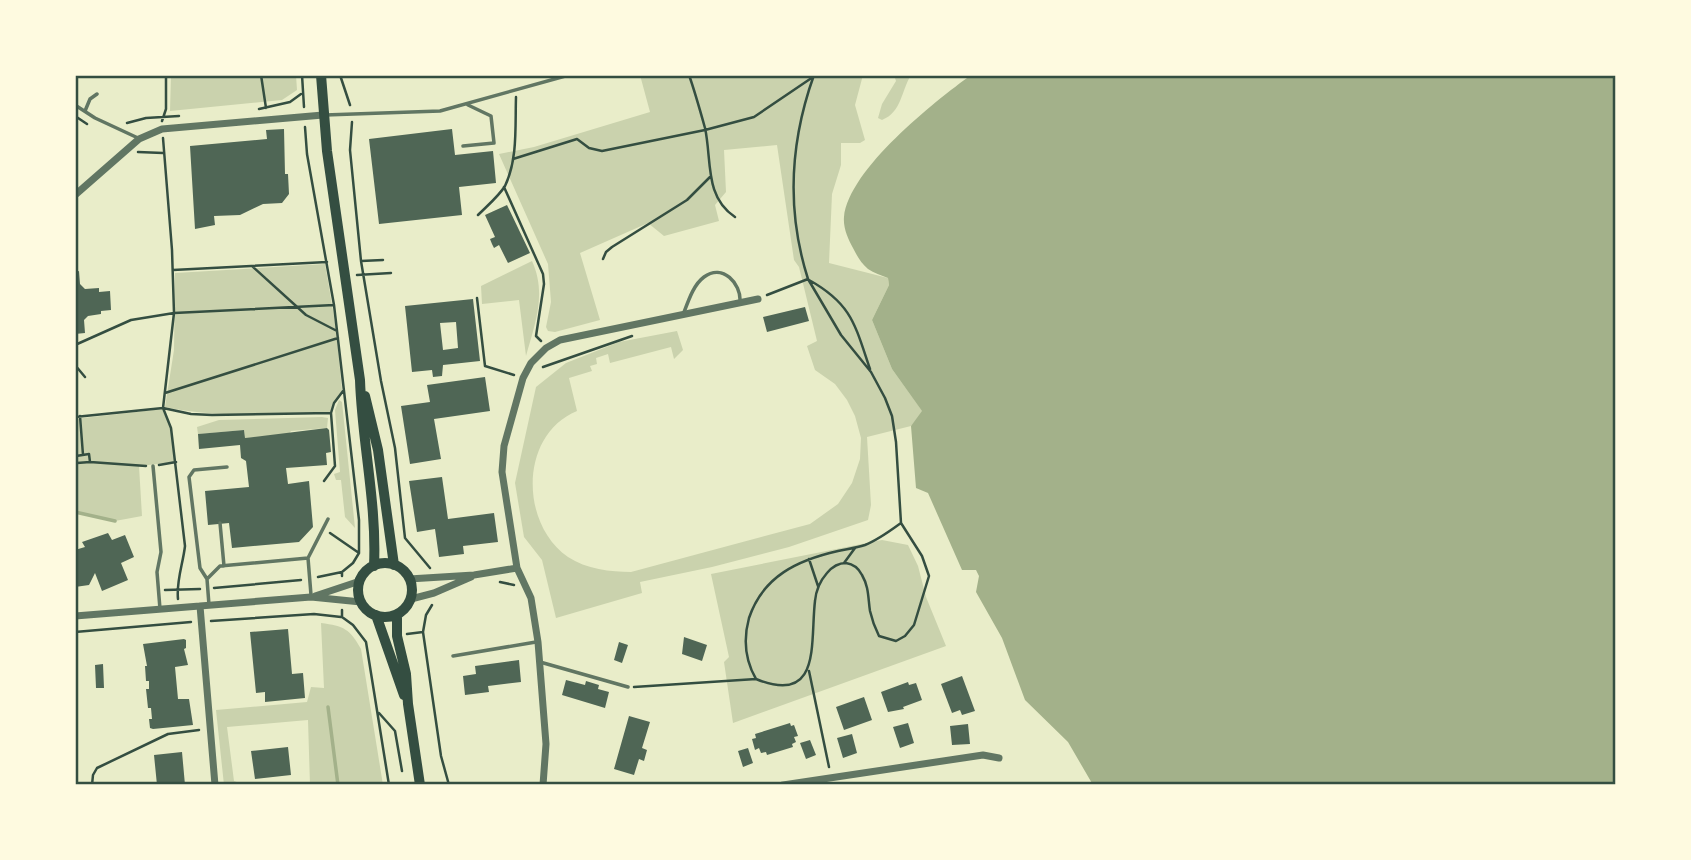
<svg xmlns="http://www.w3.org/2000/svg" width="1691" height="860" font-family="Overpass,sans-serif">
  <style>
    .green { fill: #cad2ad }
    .water { fill: #a3b18a }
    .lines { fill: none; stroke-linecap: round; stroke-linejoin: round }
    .stream { stroke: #a3b18a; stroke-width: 3.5 }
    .building { fill: #4f6655; fill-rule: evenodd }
    .path { stroke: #344e41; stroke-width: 2.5 }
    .service { stroke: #617663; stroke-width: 3.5 }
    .minor { stroke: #617663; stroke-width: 7 }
    .secondary { stroke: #344e41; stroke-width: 10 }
    .neatline { fill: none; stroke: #344e41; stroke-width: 2.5 }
  </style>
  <rect width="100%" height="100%" fill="#e9edc9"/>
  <path class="green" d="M171 75H296L297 90 282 100 170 111Z
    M640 75H863L855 105 865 140 860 143H841V165L832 194 829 263 888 278 889 285 872 320 892 369 923 412 911 426 867 437 871 505 868 520 789 547 712 567 640 582 642 593 556 618 542 560 524 537 515 483 536 387 566 363 619 342 677 331 683 350 674 359 671 347 610 363 608 354 596 358 597 364 590 366 592 371 569 378 577 411C519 435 520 524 568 557 586 569 611 572 631 572L810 524 838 504 852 483 860 459 861 438 855 416 847 400 835 384 815 370 807 346 817 341 799 267 794 260 777 145 724 150 726 192 715 205 719 221 664 236 648 223 580 253 600 320 555 332 548 331 546 327 551 302 548 264 499 154 534 147 650 112Z
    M894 75H911C901 91 902 112 882 120L878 118 882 104 896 81Z
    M532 261C547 294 535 323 526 356L519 300 482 304 481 286Z
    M325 264 336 328 342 390 330 412C275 413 219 419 165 407L174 350 175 273Z
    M339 400 342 402 355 528 345 517 341 480H336L334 474 340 472 335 410Z
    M162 409 171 428 175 462 139 466 142 516 115 521 75 512V419Z
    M322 417 328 418 327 428 291 431 289 434 245 438 244 430 198 434 197 427 219 420Z
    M882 540 908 545 918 566 926 597 946 646 733 723 724 662 729 657 711 574Z
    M321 623C344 626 350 629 361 649L383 785H310L308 720 227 727 234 781 245 785H224L216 710 307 702 311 687 324 688Z"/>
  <path class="water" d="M971 75H1616V785H1093L1068 742 1025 700 1002 638 976 592 979 576 976 570H962L928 493 916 488 911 426 922 411 892 369 872 320 889 285 888 278C881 275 874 273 868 269 861 263 857 256 853 248 848 239 843 228 844 217 849 169 934 102 971 75Z"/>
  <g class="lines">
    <path class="stream" d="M75 512 115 521
      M328 707 338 785"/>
  </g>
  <path class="building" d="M284 129 285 174H288L289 194 282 203 263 204 240 215 214 216 215 225 195 229 190 146 267 139 266 130Z
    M452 129 455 155 493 151 496 183 459 187 462 215 379 224 369 139Z
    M507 205 530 253 508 263 499 245 494 248 492 244 490 239 495 237 485 215Z
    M79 271 80 284 85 289 99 288V292L110 291 111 310 101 311V314L88 316 84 320 85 333 75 334V272Z
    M473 299 480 361 443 365 442 376 433 377 432 370 412 372 405 306ZM456 322 458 348 443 350 440 323Z
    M805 307 809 321 767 332 763 317Z
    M485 377 490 411 434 419 441 459 410 464 401 406 430 402 427 385Z
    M327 428 329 430 331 452 326 453 327 465 286 468 288 484 309 481 313 527 299 542 232 548 229 523 208 525 205 491 249 487 246 461 241 458 240 445 199 449 198 434 244 430 245 438Z
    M442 477 448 519 494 513 498 542 463 546 464 554 439 557 435 529 417 532 409 481Z
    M108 533 112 540 125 535 134 557 121 563 128 580 102 591 95 573 89 585 75 587V550L85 547 82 542Z
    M288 629 292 674 303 673 305 698 265 702V692L256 693 250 632Z
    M684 637 707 645 702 661 682 654Z
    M184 639 186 640V648L184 649 188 665 175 667 178 699H189L193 725 153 729 150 728 149 719H152L151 708H148L146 689H149V681H146L145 666H147L143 644Z
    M619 642 628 645 622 663 614 660Z
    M519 660 521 682 488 686 489 692 465 695 463 676 476 674 475 666Z
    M103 664 104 688H96L95 665Z
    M962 676 975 711 962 715 960 710 952 713 941 684Z
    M566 680 585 685 586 681 599 685 598 689 609 692 605 708 562 695Z
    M908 682 909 685 916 683 922 700 903 707 904 709 888 712 881 692Z
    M864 697 872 720 844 730 836 707Z
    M629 716 650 722 642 748 647 750 644 761 639 759 634 775 614 769Z
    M790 723 791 726 794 725 798 736 794 737 796 742 792 744 793 747 767 755 766 752 761 753 759 748 755 750 752 739 756 738 755 734Z
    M908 723 914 743 900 748 893 727Z
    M968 724 970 744 952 745 950 726Z
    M852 734 857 753 843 758 837 738Z
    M810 740 816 755 806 759 800 743Z
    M288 747 291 775 255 779 251 751Z
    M748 748 753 763 743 767 738 751Z
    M182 752 185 785H157L154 755Z"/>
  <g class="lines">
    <path class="path" d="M261 75 266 108
      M302 75 304 107
      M340 75 350 105
      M689 75C695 92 700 110 705 128 712 159 704 197 735 217
      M259 109 290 102 301 94
      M75 116 87 124
      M162 121 166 109V75
      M352 122 350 150 361 261 381 381 395 448 405 538 430 568
      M127 123 146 118 179 116
      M305 127 307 154 334 305 359 520V553L353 563 342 572V576
      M163 138 172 250 174 313 163 408 171 428 185 546C183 564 176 581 178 599
      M138 152 163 153
      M513 159 577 139 589 148 602 151 705 130 754 117 813 77
      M504 187 543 274 544 284 536 336 541 341
      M478 215C487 206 499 196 505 186 518 159 515 126 516 97
      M603 259 606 252 612 247 687 200 710 177
      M361 261 383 260
      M252 266 306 315 337 331
      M173 270 327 262
      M357 275 391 273
      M808 279 841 335 871 372 885 398 892 416 896 442 901 523 922 556 929 576 914 625 905 636 896 641 879 636C875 628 872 620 870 611 868 598 869 587 862 575 859 569 853 564 846 563 838 563 832 567 827 573 820 581 816 590 815 601 810 642 822 706 756 679 745 660 743 640 749 618 763 576 798 560 838 551 847 549 856 548 865 545 878 540 890 531 901 523
      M809 280C852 304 855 325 870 369
      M767 295 808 279C786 210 790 142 814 75
      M477 298 485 366 514 375
      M75 345 131 320 174 313 334 305
      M75 365 85 377
      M543 367 632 336
      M165 393 338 338
      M80 416 83 455
      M75 417 163 408 191 414 212 415 331 413
      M89 454 90 462 77 463 76 456Z
      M90 462 146 466
      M159 465 176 462
      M324 481 335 466 331 413 334 403 343 391
      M330 533 359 553
      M809 559 818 586
      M844 563 855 548
      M318 577 342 572
      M500 582 514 585
      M214 588 301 580
      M165 590 200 589
      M432 605 426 615 423 632 441 756 449 785
      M342 610V617L353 625 366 642 389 785
      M211 621 314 614 341 617
      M75 632 191 622
      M407 634 423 632
      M809 671 829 767
      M634 687 756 679
      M379 713 395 731 402 771
      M92 785 93 775 97 768 168 734 199 730"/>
    <path class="service" d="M75 105 95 118 138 138
      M85 111 90 99 97 94
      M325 115 440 111 569 75
      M463 146 494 143 491 116 468 105
      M683 315C688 302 693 285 704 277 723 263 741 284 740 301
      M153 466 161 552 157 572 160 609
      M220 523 224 566
      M308 558 311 595
      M207 579 200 568 189 477 194 470 227 467
      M209 605 207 579 220 566 308 558 328 519
      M453 656 536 642
      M540 662 628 687"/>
    <path class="minor" d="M75 195 139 139 162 129 323 115
      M409 579 474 575 517 568
      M315 596 360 581
      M411 599 434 593 471 577
      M200 606 215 785
      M75 616 311 597 361 602
      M543 785 546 744 538 642 531 598 517 568 502 472 504 446 523 378 531 363 546 348 560 340 758 299
      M783 785 983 755 999 758"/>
    <path class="secondary" d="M321 75 327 151 360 380C362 442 377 504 374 566
      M365 396 378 450 394 565
      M358 590a27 27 0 1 1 54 0a27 27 0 1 1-54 0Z
      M397 614V636L406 674 408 704 420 785
      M376 615 404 695"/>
  </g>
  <rect width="1691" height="860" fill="none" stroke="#fefae0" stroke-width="154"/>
  <rect x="77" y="77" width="1537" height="706" class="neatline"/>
</svg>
